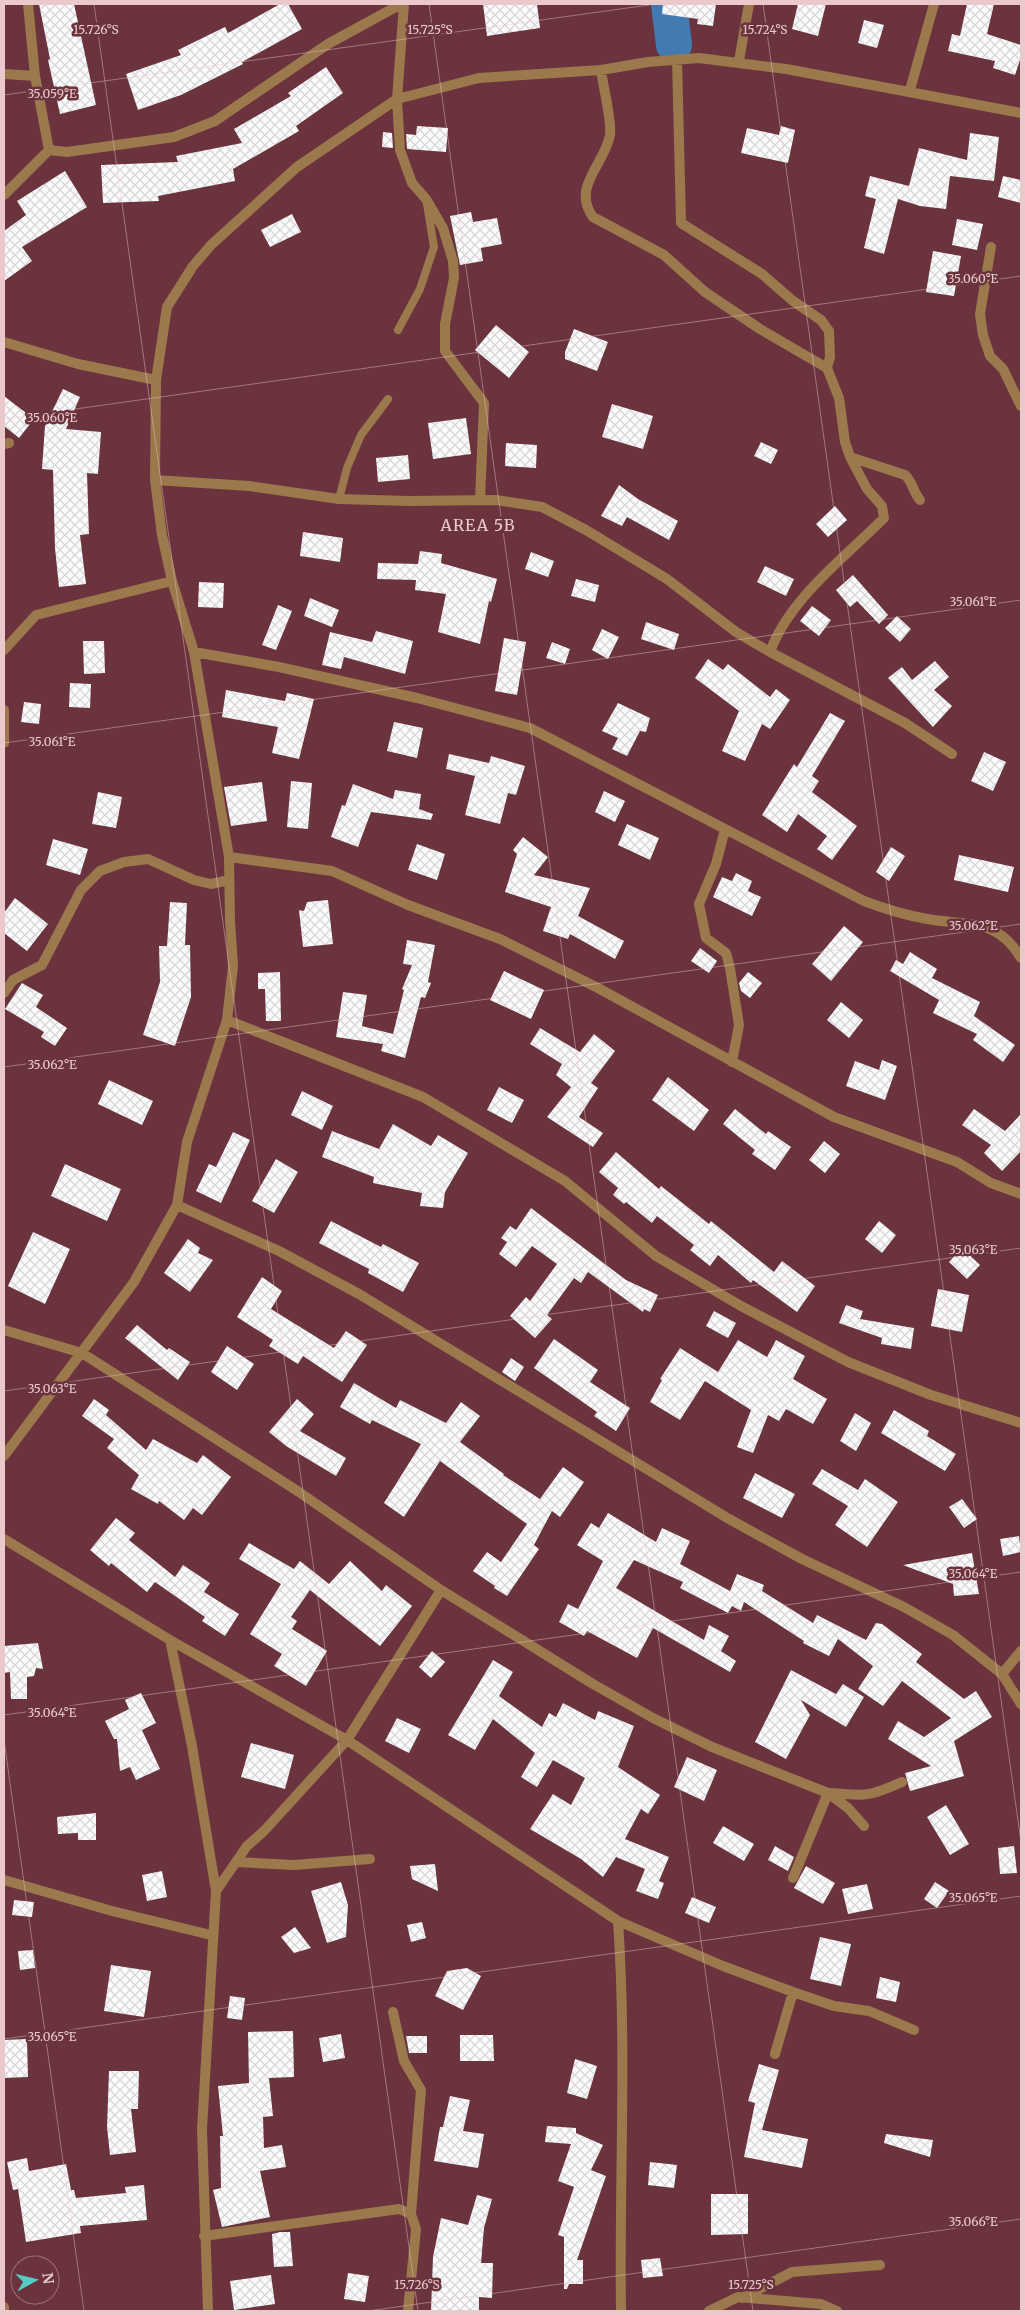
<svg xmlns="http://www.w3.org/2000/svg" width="1025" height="2315" font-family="Merriweather,serif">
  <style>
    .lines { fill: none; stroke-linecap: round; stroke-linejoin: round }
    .river { stroke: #437ab1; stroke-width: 36 }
    .building { fill: url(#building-cross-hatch) }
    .lane { stroke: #9c784d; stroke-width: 8 }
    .street { stroke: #9c784d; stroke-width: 10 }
    .ticks { fill: none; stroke: #eac8cb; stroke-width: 1; stroke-opacity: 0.45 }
    .labels { text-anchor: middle; stroke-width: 5; stroke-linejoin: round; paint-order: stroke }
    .quarter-label { font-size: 16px; letter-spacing: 1px; fill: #eac8cb; stroke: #6a333d }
    .ticks-label { font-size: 12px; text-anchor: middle; fill: #eac8cb; stroke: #6a333d; stroke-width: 5; stroke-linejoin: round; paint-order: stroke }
  </style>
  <defs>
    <pattern id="building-cross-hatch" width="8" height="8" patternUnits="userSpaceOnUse" patternTransform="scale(1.25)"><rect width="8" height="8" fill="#fbfbfb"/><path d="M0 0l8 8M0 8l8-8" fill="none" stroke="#d7d5d5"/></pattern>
  </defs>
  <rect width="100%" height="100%" fill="#6a333d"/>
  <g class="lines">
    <path class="river" d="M669 4 674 45"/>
  </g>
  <path class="building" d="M39 4H74L96 105 60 114 48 60 50 59Z
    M280 4H288L302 29 242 62 243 64 181 95 138 110 126 74 181 55 178 50 225 27 228 33Z
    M483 4H537L540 28 487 36Z
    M663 4H716L713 26 697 24 698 19 662 14Z
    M798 4H826L818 36 792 29Z
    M967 4H994L987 34 1021 45V57L1015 75 993 68 995 61 948 51 952 34 960 36Z
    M864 20 884 25 877 48 858 43Z
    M326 67 343 93 296 126 299 131 233 169 235 181 158 196 159 201 103 203 101 165 178 162 176 156 242 143 234 129 291 96 288 93Z
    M417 126 448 128 446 152 407 149 406 134 416 135Z
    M781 126 795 130 788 163 741 153 747 128 779 135Z
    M383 132 392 133 393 148 382 147Z
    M970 133 999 137 994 181 950 176 946 209 920 206 898 199 884 254 864 248 876 199 865 196 870 176 909 186 919 148 967 160Z
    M65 171 87 207 22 247 32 261 4 281V231L26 215 17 201Z
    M1003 176 1021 180V203L998 197Z
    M471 212 473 222 497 218 502 244 481 248 483 261 460 265 450 216Z
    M292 214 301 232 270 247 261 230Z
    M957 219 983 224 977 250 952 245Z
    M933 251 961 256 954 296 926 292Z
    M496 325 529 352 509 378 475 350Z
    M574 329 608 342 597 371 565 359V352Z
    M63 389 80 397 66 429 101 432 98 474 87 473 89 534 80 535 86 584 59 587 55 548 53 470 42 469 45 426Z
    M4 396 34 419 19 438 4 426Z
    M612 404 653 416 643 449 602 437Z
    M466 418 471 454 433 459 428 423Z
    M761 442 778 450 771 464 754 456Z
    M506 443 537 445 536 468 505 466Z
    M408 455 410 479 378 482 376 458Z
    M619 485 638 499 678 521 669 540 627 517 622 526 601 516Z
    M835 506 847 520 828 537 816 524Z
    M303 532 343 538 340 562 300 556Z
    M420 551 442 554 441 563 497 579 491 602 489 601 480 644 438 632 446 594 415 590 416 580 377 579 378 563 418 564Z
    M531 552 554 561 548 577 525 569Z
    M765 566 794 579 786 596 757 582Z
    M853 575 888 615 879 624 857 601 850 607 836 590Z
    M576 579 599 585 595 602 571 596Z
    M199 582 224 583 223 608 198 607Z
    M310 598 339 610 332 627 304 616Z
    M278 605 292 611 276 650 262 645Z
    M812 606 831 620 819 636 800 621Z
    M897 616 911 629 900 642 885 628Z
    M646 622 679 634 674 650 641 639Z
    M602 629 619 637 608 659 592 650Z
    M376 631 413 641 405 674 344 657 341 669 322 665 330 632 372 642Z
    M504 638 526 642 517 695 495 691Z
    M83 641H104L105 673 84 674Z
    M552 642 570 649 565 664 546 658Z
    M708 659 723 670 728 664 770 697 776 689 790 700 770 729 762 724 745 761 722 751 739 711 695 678Z
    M935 661 949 677 934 690 952 706 933 727 888 678 902 667 912 680Z
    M70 683 91 684 90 708 69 707Z
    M226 690 285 701 287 693 314 699 299 759 272 753 278 727 222 717Z
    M24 702 41 704 39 724 21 722Z
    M618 703 650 718 646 732 640 731 627 756 612 749 618 738 602 731Z
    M830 713 845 721 812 776 819 781 812 792 857 826 832 860 817 849 827 836 798 814 787 832 762 815 794 764 797 767Z
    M394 722 423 728 417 758 387 751Z
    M984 752 1006 762 993 791 971 781Z
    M449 754 489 763 491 756 525 766 516 795 508 793 500 824 465 815 475 776 446 769Z
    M291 781 312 783 308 829 287 827Z
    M262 782 267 821 231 826 224 787Z
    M353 784 393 799 395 790 421 794 419 809 433 814 431 820 371 812 358 847 331 837 342 805 345 806Z
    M604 791 625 801 615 822 595 812Z
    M98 792 122 797 116 828 92 824Z
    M627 824 659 838 650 860 618 845Z
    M523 837 548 857 534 875 590 888 578 916 624 941 615 959 570 934 568 939 543 931 551 907 505 892 517 854 513 850Z
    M53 839 88 849 80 875 46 865Z
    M417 844 445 854 437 880 408 870Z
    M891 847 905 856 889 881 876 872Z
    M959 855 1014 867 1008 892 954 880Z
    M736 873 752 881 748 891 761 897 752 916 713 897 722 877 732 881Z
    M15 898 48 924 27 951 4 933V913Z
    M328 900 333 944 303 947 299 910 304 911 307 902Z
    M170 902 187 903 185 945H190L191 997 175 1046 143 1035 160 982 159 946H167Z
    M844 926 863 942 831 981 812 964Z
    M407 940 435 945 428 982 431 983 425 998 421 997 405 1058 381 1051 383 1044 336 1037 343 992 367 995 362 1026 393 1034 404 990 402 989 412 965 403 964Z
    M700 948 717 961 709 973 691 961Z
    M910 952 937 969 932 978 980 1002 974 1016 1015 1045 1003 1062 973 1040 977 1034 933 1013 939 1000 890 971 896 960 903 964Z
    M504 971 544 990 531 1019 490 1000Z
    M280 972 281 1021H266L265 989H258V973Z
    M748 972 762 983 750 998 741 991 739 983Z
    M22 983 43 995 36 1007 67 1028 55 1046 41 1037 44 1032 5 1009Z
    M841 1002 863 1020 849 1038 827 1020Z
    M540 1028 580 1052 594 1034 615 1051 591 1083 598 1088 579 1117 603 1133 593 1147 547 1117 571 1087 556 1075 562 1064 530 1044Z
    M882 1060 897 1066 885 1100 846 1086 855 1061 879 1070Z
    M668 1077 709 1110 694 1131 652 1100Z
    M109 1080 153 1101 142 1125 98 1104Z
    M499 1087 524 1100 512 1123 487 1110Z
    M302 1091 333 1106 322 1130 291 1115Z
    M735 1109 766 1134 768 1131 791 1147 775 1170 752 1154 755 1150 723 1124Z
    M974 1109 1005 1131 1021 1114V1151L1002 1171 984 1153 991 1145 962 1125Z
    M393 1124 431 1146 438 1135 468 1153 445 1192 443 1208 420 1206 422 1193 373 1183 374 1177 322 1157 332 1131 379 1149Z
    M233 1132 250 1140 221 1203 196 1191 209 1164 216 1167Z
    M824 1141 840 1154 825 1173 809 1160Z
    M616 1152 659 1189 661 1186 709 1224 711 1221 774 1272 782 1261 815 1286 797 1312 753 1280 751 1283 718 1255 710 1266 690 1250 694 1245 657 1216 652 1223 626 1202 624 1204 613 1195 618 1188 599 1172Z
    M276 1159 298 1172 274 1213 252 1201Z
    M65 1164 121 1189 107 1221 51 1196Z
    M531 1208 626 1280 658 1295 650 1312 644 1309 643 1312 588 1272 581 1283 574 1278 547 1315 552 1319 535 1338 510 1316 526 1297 530 1301 557 1264 532 1246 516 1267 499 1254 507 1242 501 1238 510 1226 516 1230Z
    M331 1221 381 1247 383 1244 419 1263 403 1292 368 1273 369 1269 319 1243Z
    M879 1221 896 1235 882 1253 865 1239Z
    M33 1232 70 1249 45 1304 8 1286Z
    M188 1239 200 1248 198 1253 213 1260 190 1292 164 1273Z
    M962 1248 980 1265 967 1279 949 1262Z
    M262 1277 282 1291 271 1309 334 1348 346 1331 367 1345 342 1382 303 1356 298 1364 269 1346 273 1340 237 1317Z
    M938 1289 969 1295 962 1332 931 1326Z
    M846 1305 863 1311 860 1319 914 1328 911 1349 881 1344 882 1338 839 1323Z
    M714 1311 736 1323 728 1338 706 1326Z
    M137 1325 167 1350 169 1348 190 1362 178 1380 125 1338Z
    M554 1339 598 1370 590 1382 630 1408 616 1431 594 1416 597 1412 534 1368Z
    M738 1340 767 1357 776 1340 805 1356 793 1379 827 1399 813 1424 786 1409 779 1421 768 1415 753 1453 737 1447 751 1410 705 1381 680 1420 650 1402 662 1380 660 1379 680 1348 718 1372Z
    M227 1346 254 1364 237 1390 211 1372Z
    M511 1358 524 1367 515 1381 502 1372Z
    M354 1383 396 1408 400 1400 446 1423 461 1402 480 1416 460 1442 504 1474 503 1475 540 1499 563 1467 584 1482 560 1517 552 1511 534 1545 539 1549 507 1596 494 1588 495 1586 473 1571 487 1552 501 1562 527 1524 440 1461 404 1517 384 1503 421 1444 372 1420 370 1424 340 1407Z
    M94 1399 109 1410 106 1415 146 1450 153 1439 197 1463 203 1455 231 1477 202 1515 193 1508 184 1520 159 1501 158 1504 131 1489 139 1475 107 1448 114 1439 82 1416Z
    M297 1399 314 1414 300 1431 346 1458 336 1476 286 1446 269 1432Z
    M894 1410 929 1431 927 1436 956 1454 945 1471 881 1433Z
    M855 1413 871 1423 856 1451 840 1441Z
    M822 1469 858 1490 865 1479 898 1502 867 1547 835 1525 848 1506 812 1484Z
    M755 1473 795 1494 782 1518 743 1498Z
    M962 1499 977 1519 964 1528 949 1507Z
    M608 1513 656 1542 662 1528 690 1541 680 1564 730 1591 737 1574 764 1585 762 1591 813 1623 817 1615 866 1640 876 1623 882 1624 922 1654 916 1662 964 1699 976 1691 992 1717 954 1741 964 1776 910 1791 905 1773 931 1766 888 1739 898 1721 924 1737 951 1718 902 1681 883 1706 858 1689 873 1666 838 1639 829 1656 803 1643 804 1641 744 1602 741 1611 732 1606 728 1613 680 1588 683 1582 634 1560 616 1588 704 1640 709 1625 729 1636 721 1651 736 1661 730 1672 653 1628 637 1658 587 1631 584 1636 559 1622 568 1604 578 1609 603 1561 577 1545 591 1523 599 1528Z
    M116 1518 135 1533 129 1540 175 1577 183 1565 210 1583 204 1592 239 1614 225 1636 202 1621 205 1617 155 1582 147 1592 111 1563 109 1566 90 1550Z
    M1019 1536 1021 1552 1003 1556 1000 1539Z
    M249 1543 294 1569 300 1561 329 1584 350 1561 382 1591 386 1585 412 1606 380 1646 310 1590 291 1617 297 1621 292 1629 327 1651 306 1686 274 1666 282 1654 250 1634 281 1584 239 1559Z
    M972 1553 979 1594 954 1596 953 1584 903 1565Z
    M38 1643 43 1669 36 1668 34 1676 27 1677V1699H11L10 1672 4 1673V1646Z
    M432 1651 445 1662 431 1678 419 1667Z
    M493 1660 513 1672 499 1696 542 1727 549 1713 556 1717 563 1703 595 1720 598 1711 634 1726 618 1767 660 1795 648 1814 641 1809 625 1839 669 1857 659 1881 664 1883 658 1899 636 1891 645 1869 616 1857 603 1877 581 1859 530 1829 553 1794 571 1805 585 1778 553 1760 537 1787 521 1777 535 1753 493 1719 475 1750 448 1735Z
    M791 1670 836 1694 843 1684 864 1697 846 1727 801 1700 810 1715 786 1759 755 1742Z
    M141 1693 156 1723 142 1730 160 1769 136 1780 130 1767 120 1771 117 1739H114L105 1721 129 1709 125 1700Z
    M397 1718 421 1729 409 1753 385 1741Z
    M251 1743 294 1755 285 1789 241 1777Z
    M687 1757 717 1770 704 1801 674 1787Z
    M946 1805 969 1844 950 1855 927 1817Z
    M96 1813V1840H78V1833L58 1834 57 1817Z
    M723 1826 754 1844 744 1861 713 1843Z
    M775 1846 794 1857 788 1871 768 1860Z
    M1014 1846 1017 1873 1000 1874 998 1848Z
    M435 1864 438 1891 412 1879 410 1866Z
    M806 1866 835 1883 823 1904 794 1888Z
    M162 1871 167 1897 147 1901 142 1875Z
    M341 1882 348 1905 346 1937 327 1943 311 1891Z
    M935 1882 949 1891 937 1908 924 1899Z
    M867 1884 873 1909 848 1914 842 1889Z
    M692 1897 716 1907 709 1923 685 1913Z
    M14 1900 34 1902 32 1917 12 1915Z
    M422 1922 426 1938 411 1942 407 1925Z
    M295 1927 311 1948 294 1953 281 1937Z
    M820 1937 851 1944 841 1986 810 1979Z
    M33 1950 35 1968 20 1970 18 1951Z
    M111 1965 151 1971 144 2017 104 2011Z
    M467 1968 481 1976 463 2010 435 1996 447 1971Z
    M880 1977 900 1982 896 2002 876 1998Z
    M230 1996 245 1998 242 2020 227 2018Z
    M293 2031 294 2077 269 2078 273 2116 263 2117 264 2148 282 2145 286 2167 260 2171 270 2217 222 2227 213 2190 221 2188 220 2136H223L218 2086 249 2083 248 2032Z
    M341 2034 345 2058 323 2062 319 2038Z
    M460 2035H493L494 2061H460Z
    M406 2036H427V2053H409Z
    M27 2039 28 2077 4 2078V2040Z
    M575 2059 597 2066 587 2099 567 2093Z
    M759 2064 779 2070 762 2130 808 2139 802 2168 744 2157 755 2103 748 2101Z
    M109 2071H139L138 2109H131L136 2152 110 2155 107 2127Z
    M450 2096 470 2100 463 2131 484 2134 478 2168 434 2161 440 2127H443Z
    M547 2126 576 2128V2133L603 2145 591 2170 606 2176 577 2260H583V2284H569L567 2289H564V2237L558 2235 574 2187 558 2181 571 2144 545 2142Z
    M886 2134 933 2140 930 2157 884 2143Z
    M27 2158 29 2171 66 2164 71 2190H74L76 2198 126 2193 125 2187 144 2185 147 2220 80 2226 81 2233 26 2242 18 2189 13 2190 7 2162Z
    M650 2162 677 2165 674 2188 648 2185Z
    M711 2194H748V2234L711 2235Z
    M477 2195 492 2199 484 2228 481 2263H493L492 2298 479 2297V2311H431L433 2257 441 2218 468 2225Z
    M280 2232H290L293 2266 274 2267 272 2234Z
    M660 2258 663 2276 643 2278 641 2260Z
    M348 2273 369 2276 365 2302 344 2299Z
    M271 2275 275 2304 234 2310 230 2281Z"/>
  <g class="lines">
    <path class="lane" d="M398 330 420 289 434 247 427 204
      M339 499 347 468 361 435 388 399"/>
    <path class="street" d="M28 4 35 76 49 150
      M404 4 397 99 400 150 412 183 426 199 443 228 453 261 454 278 445 324V351L484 403 480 500
      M677 59 681 223 762 274 793 301 821 320 829 331 830 357 827 368 839 398 845 442 850 457 905 475C913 482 913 492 920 500
      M739 61 749 4
      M601 70C603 86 612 121 610 135 605 164 571 187 593 217L664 255 705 292 760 329 827 368
      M4 74 35 76
      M910 90 934 4
      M4 195 49 150 67 152 174 137 215 121 328 44 401 4
      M991 247 980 314 983 335 990 356 1003 369 1021 406
      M4 342 78 364 156 380
      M4 444 9 443
      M155 480 249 486 339 499 409 501 496 500 542 507 586 530 667 579 736 632 770 652 905 723 952 754
      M4 650 36 615 172 581
      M194 652 279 667 417 698 530 728 864 901C885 909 905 915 927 919 966 926 997 917 1021 958
      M770 652C789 599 844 558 884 518L882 506 867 489 850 457
      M4 710V743
      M725 829 716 864 699 904 706 938 726 953 730 968 739 1025 732 1062
      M229 857 332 871 408 905 500 939 598 988 834 1117 957 1162 991 1183 1021 1194
      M4 993 13 980 42 965 81 890 100 871 124 862 148 859 194 880 211 884 229 880
      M227 1020 423 1097 565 1181 656 1256 741 1306 848 1362 931 1395 1021 1423
      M177 1205 279 1251 359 1294 729 1519 802 1559 904 1607 953 1635 1002 1674 1021 1704
      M4 1330 82 1353 299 1492 441 1590 593 1684 653 1718 712 1747 828 1793 848 1808 864 1826
      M4 1456 134 1282 177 1205 187 1142 227 1020 233 966 230 920 229 857 194 652 172 581 162 535 155 480 156 380 167 307 193 266 211 245 297 167 397 99 479 78 601 70 648 62 699 58 786 69 1021 113
      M4 1539 170 1640 347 1740 618 1921 723 1966 793 1992 834 2006 869 2011 914 2030
      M170 1640 192 1746 216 1891 202 2129 208 2311
      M1002 1674 1021 1651
      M829 1793C865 1796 869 1797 902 1782
      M236 1862 294 1865 370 1859
      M793 1878 828 1793
      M4 1880 112 1911 211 1935
      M216 1891 247 1846 264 1831 347 1740 441 1590
      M618 1921C627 2051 619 2181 621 2311
      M393 2012 404 2061 421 2090 411 2214
      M775 2054 793 1992
      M204 2236 399 2209 411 2214 416 2229 408 2311
      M742 2298 792 2272 880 2265
      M4 2307V2311
      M709 2311 738 2297 821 2304 837 2311"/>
  </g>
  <path class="ticks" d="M94 4 418 2311M429 4 753 2311M763 4 1021 1842M4 95 656 4M4 419 1021 276M4 743 1021 600M4 1067 1021 924M4 1391 1021 1248M4 1715 1021 1572M4 1740 84 2311M4 2039 1021 1896M368 2311 1021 2219"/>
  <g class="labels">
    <g class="quarter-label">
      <text x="478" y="531">AREA 5B</text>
    </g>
  </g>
  <g class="ticks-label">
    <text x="96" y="34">15.726°S</text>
    <text x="430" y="34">15.725°S</text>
    <text x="765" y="34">15.724°S</text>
    <text x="52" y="98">35.059°E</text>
    <text x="973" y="283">35.060°E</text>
    <text x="52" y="422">35.060°E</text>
    <text x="973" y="606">35.061°E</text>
    <text x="52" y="746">35.061°E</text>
    <text x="973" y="930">35.062°E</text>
    <text x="52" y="1069">35.062°E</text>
    <text x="973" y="1254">35.063°E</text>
    <text x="52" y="1393">35.063°E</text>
    <text x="973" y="1578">35.064°E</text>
    <text x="52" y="1717">35.064°E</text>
    <text x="973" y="1902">35.065°E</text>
    <text x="52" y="2041">35.065°E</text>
    <text x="973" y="2226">35.066°E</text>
    <text x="417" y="2289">15.726°S</text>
    <text x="751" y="2289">15.725°S</text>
  </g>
  <rect width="1025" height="2315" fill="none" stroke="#eac8cb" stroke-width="10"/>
  <g transform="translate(35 2280) rotate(82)"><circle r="24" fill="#6a333d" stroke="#9d6f76"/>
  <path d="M0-4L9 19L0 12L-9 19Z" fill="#54cdc7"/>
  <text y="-8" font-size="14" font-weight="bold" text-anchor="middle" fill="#eac8cb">N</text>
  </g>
</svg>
